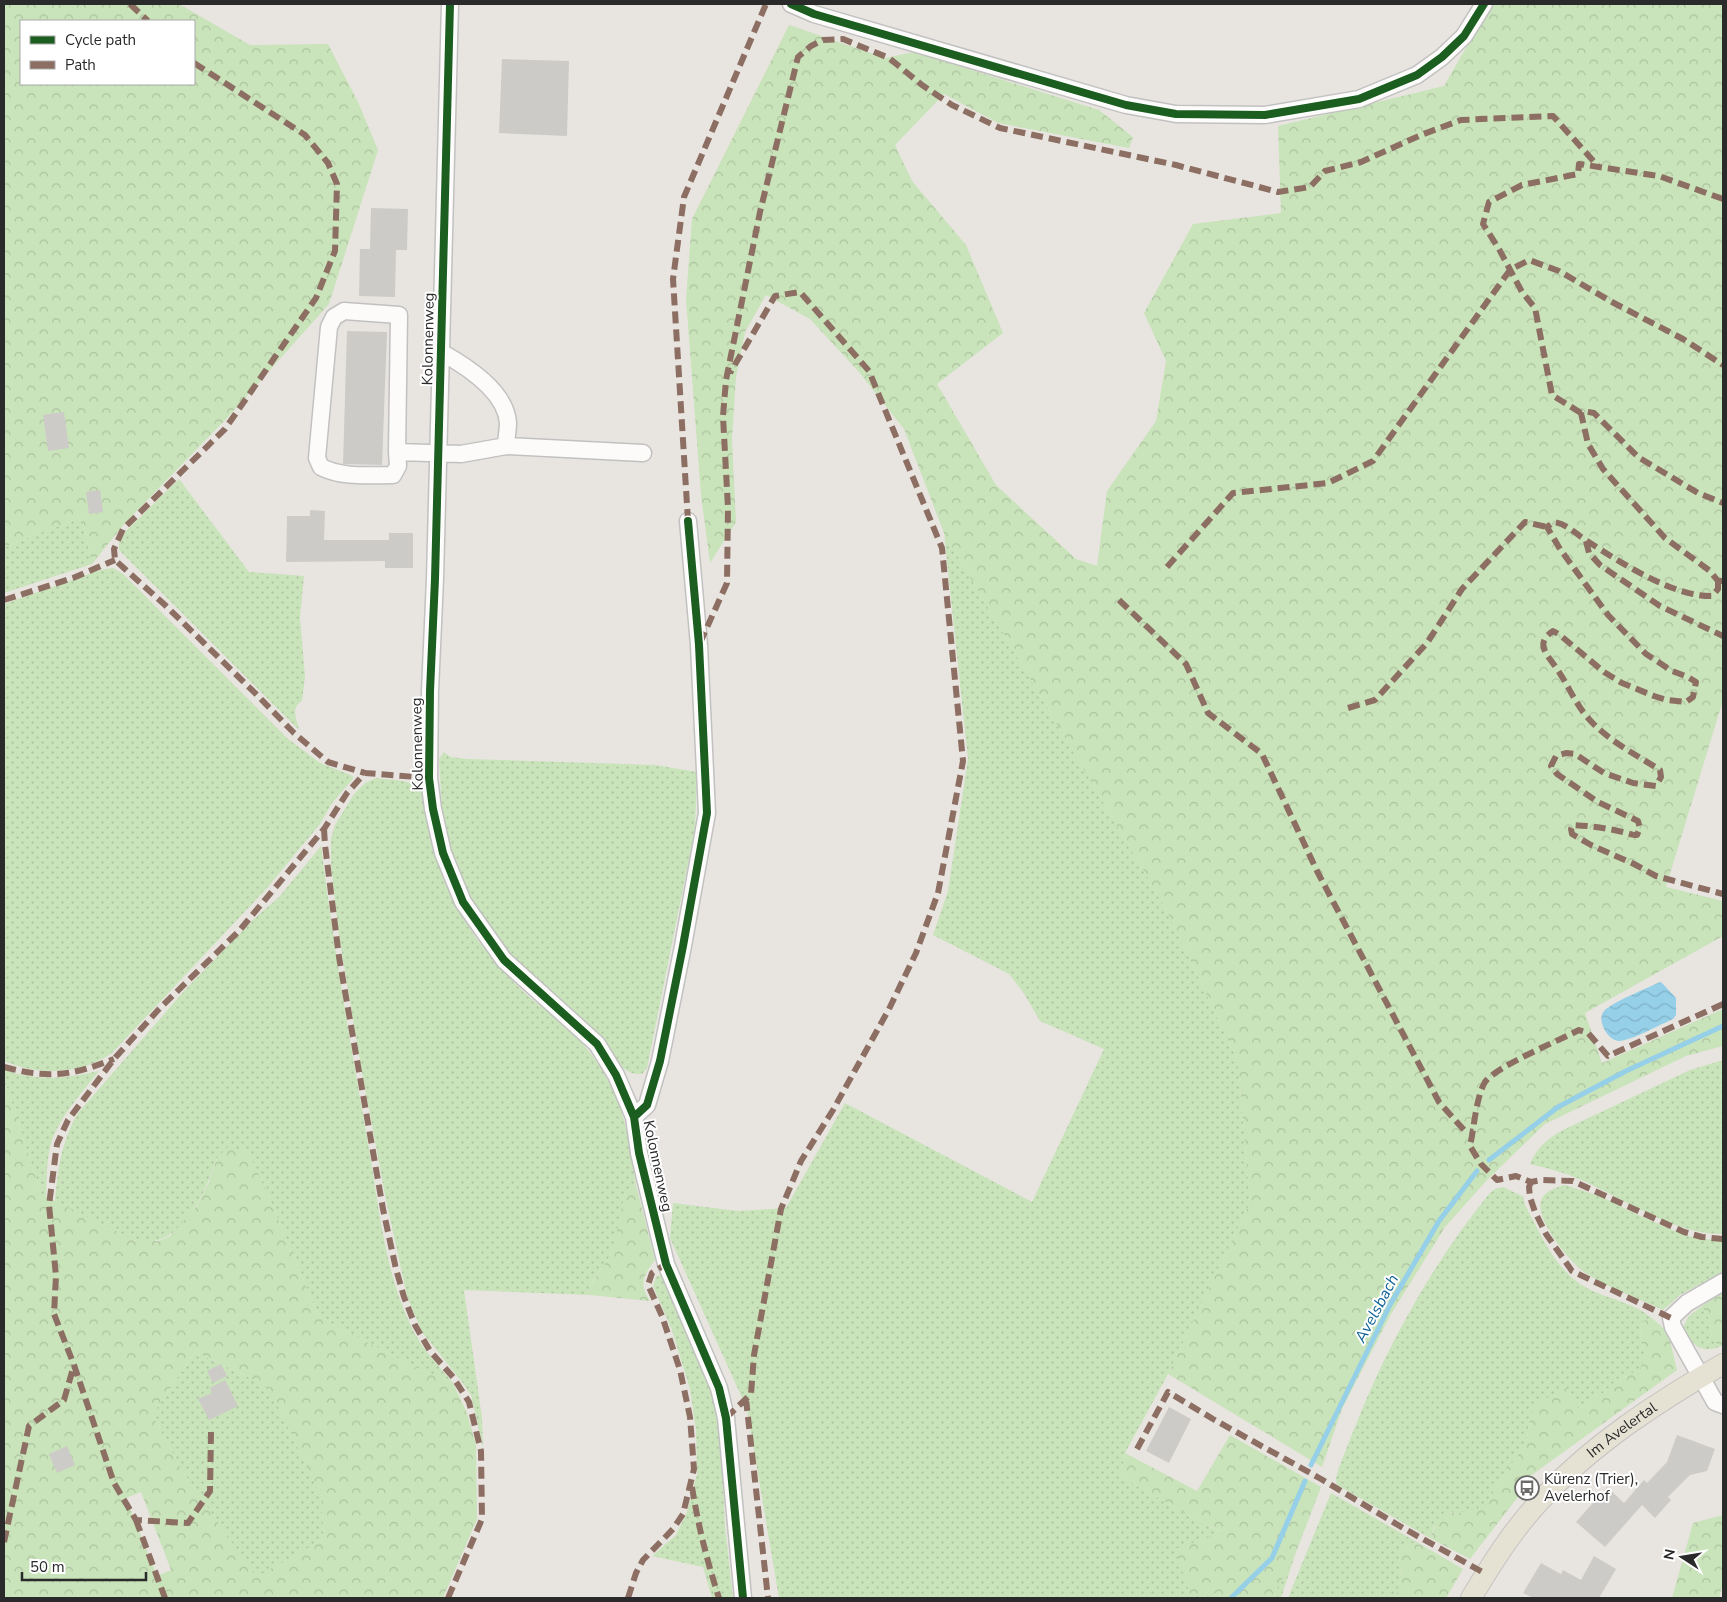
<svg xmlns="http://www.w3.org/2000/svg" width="1727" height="1602" font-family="'Nunito Sans',sans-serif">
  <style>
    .grass { fill: url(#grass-dots) }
    .forest { fill: url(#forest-crowns); fill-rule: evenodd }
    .water { fill: url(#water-waves) }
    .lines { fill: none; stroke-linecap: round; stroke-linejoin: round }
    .stream { stroke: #95cfe8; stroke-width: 5 }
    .building { fill: #cdcbc7 }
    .minor-casing { stroke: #c2c1c1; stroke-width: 19 }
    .major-casing { stroke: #c4c3c1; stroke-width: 22 }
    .minor { stroke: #fcfbfa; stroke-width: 16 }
    .major { stroke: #e5e2d4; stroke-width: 20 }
    .quiet { stroke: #8d6e63; stroke-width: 6; stroke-dasharray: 12 6; stroke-linecap: butt }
    .cycleway-casing { stroke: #fff; stroke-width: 11 }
    .cycleway { stroke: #1b5e20; stroke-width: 8 }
    .labels { text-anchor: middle; stroke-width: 4; stroke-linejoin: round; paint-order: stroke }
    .street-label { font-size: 15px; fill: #2a2a2a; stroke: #fff }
    .poi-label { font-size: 15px; fill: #2a2a2a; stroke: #fff; text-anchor: start }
    .water-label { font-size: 16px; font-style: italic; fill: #106398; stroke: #fff }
  </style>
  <defs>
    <pattern id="grass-dots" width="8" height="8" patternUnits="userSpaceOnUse" patternTransform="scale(1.25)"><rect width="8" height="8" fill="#c9e3ba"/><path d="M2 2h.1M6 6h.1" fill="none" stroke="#adc3a0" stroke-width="1.8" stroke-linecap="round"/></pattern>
    <pattern id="forest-crowns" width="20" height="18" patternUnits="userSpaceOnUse" patternTransform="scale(1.25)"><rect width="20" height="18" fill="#c9e3ba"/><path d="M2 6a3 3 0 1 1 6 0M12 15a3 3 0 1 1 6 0" fill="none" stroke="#adc3a0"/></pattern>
    <pattern id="water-waves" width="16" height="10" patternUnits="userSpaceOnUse" patternTransform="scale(1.25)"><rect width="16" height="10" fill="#95cfe8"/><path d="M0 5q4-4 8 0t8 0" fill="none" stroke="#81b2c7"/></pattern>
  </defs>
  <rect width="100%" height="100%" fill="#e8e5e0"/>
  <path class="grass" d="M179 479 249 572 304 576 300 617 305 677 302 701C290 708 297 719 299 730L119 550V543L125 532Z
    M82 517 92 564 4 593V547Z
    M944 533 1165 907 1238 1061 1250 1203 1168 1374 1125 1453 1121 1476 1200 1522 1224 1533 1219 1593 1216 1598H779L747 1409 670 1238 673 1203 738 1211 786 1208 845 1103 1032 1202 1104 1049 1040 1021 1023 992 1009 974 933 935 948 891 968 759Z
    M113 568 123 574 287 738 320 763 353 776V779L332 803 320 824 267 888 112 1053C80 1075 38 1076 4 1061V604L100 570Z
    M444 752 450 757 468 759 655 765 697 772 695 829 647 1068 642 1074C626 1075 621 1066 612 1055L506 951 471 901 451 853 442 809 439 759Z
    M376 778C392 780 410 779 423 790 431 843 438 880 468 926 484 951 505 974 527 995 540 1007 556 1016 568 1028 617 1077 628 1119 636 1185L625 1192 615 1245 607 1261 591 1283 590 1295 464 1290 482 1418 483 1448 471 1395 462 1382 422 1332 407 1296 386 1200 362 1072 339 936 331 865V838L335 825 354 794 365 783Z
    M321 846C334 948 351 1049 369 1149 379 1208 385 1272 411 1326 421 1348 438 1365 453 1383L418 1369 319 1317 268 1195 217 1158C205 1193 182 1249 137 1241 129 1239 121 1233 113 1230 94 1220 74 1211 55 1201 58 1168 61 1143 78 1113L185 990 254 919 279 897Z
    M1723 1060V1234C1677 1235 1629 1202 1588 1183 1570 1174 1550 1169 1530 1164 1537 1147 1547 1139 1563 1130L1690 1070Z
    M4 1070C40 1081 62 1079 99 1071 83 1091 65 1111 54 1135 46 1154 47 1177 46 1197L41 1194 4 1078Z
    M1565 1185 1600 1196 1636 1214 1684 1235 1696 1238 1723 1241V1272L1680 1295 1663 1310C1637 1298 1608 1288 1584 1272 1569 1261 1532 1217 1542 1198 1547 1190 1557 1187 1565 1185Z
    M1503 1187 1524 1197V1203C1540 1233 1555 1271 1587 1288 1609 1300 1634 1302 1653 1319L1641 1321 1640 1335 1645 1355 1640 1369 1615 1382 1603 1393 1594 1395 1577 1411 1530 1418 1526 1444 1498 1483 1490 1499 1475 1511 1458 1513 1449 1512 1434 1526 1430 1538 1337 1485 1336 1479 1338 1470C1350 1440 1361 1410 1374 1382 1405 1315 1443 1250 1489 1194L1495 1189Z
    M663 1273 713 1386 721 1438 725 1527 733 1598H712L703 1567 652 1556 676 1535 687 1512 697 1474 696 1430 690 1389 672 1330 653 1286 656 1277Z
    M1702 1306 1710 1321 1711 1335 1719 1347C1702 1354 1689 1344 1683 1327L1689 1316Z
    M195 1352 269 1387 321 1496 324 1539 256 1578 183 1472 152 1415Z
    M1331 1493 1422 1545 1412 1543 1399 1552 1401 1577 1396 1598H1288Z
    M1295 1555 1281 1598H1272V1596Z"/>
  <path class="forest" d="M4 4H179L250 45 328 44 358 102 378 150 329 304 228 417 125 523 92 564 82 517 4 547ZM21 21H194V84H21Z
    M1491 4H1723V700L1666 887 1723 901V936L1585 1013 1602 1063 1723 1009V1046L1686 1056 1545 1124 1487 1180 1445 1227 1391 1314 1342 1409 1322 1467 1168 1374 1250 1203 1238 1061 1165 907 944 533 904 429 859 372 810 319 766 295 745 332 736 377 732 439 736 522 710 563 701 495 686 299 692 219 789 25 885 58 914 52 1099 110 1133 137 1129 148 998 123 944 94 895 145 912 181 966 245 1003 333 937 384 996 485 1076 559 1097 566 1107 491 1156 421 1166 361 1144 313 1193 224 1281 213 1278 126 1444 86Z
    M4 1078 41 1194 136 1241H158L170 1236 196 1207 209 1182 217 1158 228 1147 248 1152 268 1195 319 1317 418 1369 453 1383 467 1413 476 1445 477 1519 443 1598H4ZM195 1352 269 1387 321 1496 324 1539 256 1577 183 1472 152 1415ZM141 1492 171 1570 157 1576 126 1498Z
    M636 1185 655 1260C644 1275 638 1283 650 1301L590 1295 591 1284 607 1261 614 1245 625 1192Z
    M1723 1290V1345L1719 1347 1711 1335 1710 1321 1702 1306Z
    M1653 1319 1668 1332 1677 1370 1529 1477 1521 1493 1470 1559 1430 1538 1439 1516 1449 1512 1458 1513 1475 1511 1490 1499 1498 1483 1526 1444 1530 1418 1535 1404 1566 1388 1577 1400 1578 1410 1594 1395 1603 1393 1615 1382 1640 1369 1645 1355 1640 1335 1641 1321Z
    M1230 1435 1321 1487 1295 1555 1272 1598H1216L1219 1593 1190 1594 1175 1549 1223 1532 1200 1522 1121 1476 1125 1453 1197 1491Z
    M1723 1515V1584L1719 1598H1672L1693 1523Z
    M1412 1543 1422 1545 1463 1569 1446 1598H1396L1401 1577 1399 1552Z"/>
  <path class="water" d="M1660 982 1662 983 1676 998V1015L1673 1019C1659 1025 1633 1040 1619 1041 1608 1041 1596 1020 1604 1011 1614 1001 1646 989 1660 982Z"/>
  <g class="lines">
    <path class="stream" d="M1489 1160 1558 1107 1626 1071 1723 1026
      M1311 1465 1391 1303 1439 1221 1477 1171
      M1231 1598 1272 1558 1305 1481"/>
  </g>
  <path class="building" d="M502 59 569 61 567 136 499 133Z
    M371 208 408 209 407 250H396L395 297 359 296 360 249H370Z
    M347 331 387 332 382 465 343 464Z
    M64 412 69 448 48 451 43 415Z
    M100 490 103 512 89 514 86 492Z
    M310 510 325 511 324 540H389V533H413V568H385V561L286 562 287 516H310Z
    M221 1364 227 1376 213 1383 207 1371Z
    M225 1380 238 1406 209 1420 198 1399 212 1393 210 1388Z
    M1169 1407 1191 1419 1169 1463 1146 1451Z
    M1677 1435 1715 1449 1707 1471 1690 1475 1668 1497 1671 1500 1655 1518 1642 1505 1605 1547 1576 1522 1607 1487 1624 1503 1644 1480 1647 1483 1667 1462Z
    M67 1446 75 1465 57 1473 49 1454Z
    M1594 1556 1616 1569 1599 1598H1533L1523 1593 1541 1563 1561 1574 1563 1570 1581 1580Z"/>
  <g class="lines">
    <g class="minor-casing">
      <path id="minor" d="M450 4 435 579 430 691 429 778 433 809 443 853 463 902 504 960 597 1044 616 1075 634 1117 639 1153 666 1264 719 1388 726 1418 743 1598
        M791 4 814 14 1126 105 1176 114 1265 115 1359 99 1417 75 1442 57 1464 36 1484 4
        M441 352C466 366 506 391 508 423 508 430 506 439 506 446
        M397 452 398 466 393 475C368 475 343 478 321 467L317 458 329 327 334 317 344 311 399 315 397 452 461 454 506 446 643 453
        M634 1117 647 1105 660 1061 683 946 707 813 699 645 688 521
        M1723 1282 1687 1303 1671 1318 1673 1327 1715 1402 1723 1405"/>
    </g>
    <g class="major-casing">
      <g id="major">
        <path id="s1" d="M1471 1598C1491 1565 1512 1531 1539 1502 1591 1445 1656 1403 1723 1364"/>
      </g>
    </g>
    <use href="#minor" class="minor"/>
    <use href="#major" class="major"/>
    <path class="quiet" d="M130 4 148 21
      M194 63 305 135 328 163 337 184 335 251 316 298 225 429 123 529 114 549 115 560 165 605 258 696 294 733 328 762 365 773
      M1581 413 1552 395 1535 308 1522 292 1499 249 1483 224 1489 202 1522 185 1578 174 1579 164 1659 176 1723 199
      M688 521 673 279 684 197 766 4
      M1586 541 1589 553 1600 565 1660 606 1723 636
      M1167 567 1233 493 1328 483 1373 461 1510 270 1529 260 1559 271 1612 302 1683 339 1723 365
      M1718 581V589L1712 596C1673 597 1620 562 1587 541 1576 534 1567 524 1554 522L1547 527 1560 549 1608 615 1646 654 1672 671 1688 677 1696 682 1693 697 1686 702 1667 700 1654 696 1622 683 1604 672 1560 635 1553 631C1534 644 1547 654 1557 669 1568 685 1575 703 1588 718 1607 740 1635 754 1660 770L1661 777 1656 786 1633 783 1604 773 1575 754 1566 753 1556 756 1551 766 1557 774 1598 802 1638 821 1640 828 1637 835H1634C1614 829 1593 826 1573 825L1571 829 1572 834 1591 845 1634 864 1656 876 1723 894
      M1722 581H1718L1710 571 1665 538 1603 469 1588 444 1581 413 1583 411 1594 413 1638 457 1698 493 1723 503
      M4 600 73 578 115 560
      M1119 600 1186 664 1208 713 1262 754 1318 873 1439 1102 1464 1130 1473 1132
      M700 643 727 583 728 508 723 416 726 380 760 212 798 57 811 46 823 40 843 39 889 58 922 85 952 105 1000 128 1176 165 1278 192 1310 187 1325 171 1361 162 1421 135 1461 120 1553 116 1598 166
      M1348 708 1375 700 1427 643 1462 589 1525 522 1547 527
      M324 829 325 845 339 957 383 1209 396 1269 404 1297 415 1325 430 1351 453 1377 469 1402 481 1451 482 1519 448 1598
      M1723 1004 1608 1056 1588 1033 1579 1030C1560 1040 1495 1067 1485 1082 1476 1097 1474 1129 1470 1146L1481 1164 1497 1180 1516 1176 1531 1182 1542 1180 1573 1181 1684 1232 1702 1237 1723 1239
      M4 1067C49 1079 70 1076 114 1059
      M1531 1182 1529 1187 1530 1197 1535 1212 1546 1234 1572 1271 1671 1318
      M746 1399 768 1598
      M726 1418 751 1394 754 1355 781 1209 801 1161 833 1110 889 1009 916 953 938 893 963 761 942 548 869 371 800 292 775 296 730 373
      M211 1432 210 1491 188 1523 136 1520 114 1483 74 1365 54 1314 56 1276 49 1205 57 1144 68 1120 114 1059 159 1009 239 931 324 829 347 793 365 773 429 778
      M1137 1449 1168 1392 1213 1419 1321 1479 1403 1528 1486 1574
      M692 1487C698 1525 707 1561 719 1598
      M136 1520 165 1598
      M4 1542 29 1426 64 1400 74 1365
      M628 1598 636 1573 643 1560 673 1529 683 1514 694 1469 690 1417 680 1370 662 1316 648 1285 652 1273 666 1264"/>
    <g class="cycleway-casing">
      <path id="cycleway" d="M450 4 435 579 430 691 429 778 433 809 443 853 463 902 504 960 597 1044 616 1075 634 1117 639 1153 666 1264 719 1388 726 1418 743 1598
        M791 4 814 14 1126 105 1176 114 1265 115 1359 99 1417 75 1442 57 1464 36 1484 4
        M634 1117 647 1105 660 1061 683 946 707 813 699 645 688 521"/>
    </g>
    <use href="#cycleway" class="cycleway"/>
  </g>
  <defs>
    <g id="bus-ring" transform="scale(1.25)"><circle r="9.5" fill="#fff" stroke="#6c6b6a" stroke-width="1.5"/><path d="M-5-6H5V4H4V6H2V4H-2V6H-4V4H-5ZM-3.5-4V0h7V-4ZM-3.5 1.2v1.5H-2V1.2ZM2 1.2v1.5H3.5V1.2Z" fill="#6c6b6a"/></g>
  </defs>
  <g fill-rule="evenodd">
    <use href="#bus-ring" x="1527" y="1488"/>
  </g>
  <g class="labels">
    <g class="street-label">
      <text transform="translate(428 339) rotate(-89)" y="5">Kolonnenweg</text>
      <text transform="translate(417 744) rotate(-91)" y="5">Kolonnenweg</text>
      <text transform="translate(658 1166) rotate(78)" y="5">Kolonnenweg</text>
      <text dy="5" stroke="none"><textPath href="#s1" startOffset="228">Im Avelertal</textPath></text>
    </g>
    <g class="poi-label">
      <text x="1544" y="1484">Kürenz (Trier),<tspan x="1544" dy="17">Avelerhof</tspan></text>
    </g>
    <g class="water-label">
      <text transform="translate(1376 1308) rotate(-62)" y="6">Avelsbach</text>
    </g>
  </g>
  <rect width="1727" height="1602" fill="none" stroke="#2a2a2a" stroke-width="10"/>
  <rect x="20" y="20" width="175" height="65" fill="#ffffff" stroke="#aaaaaa"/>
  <rect x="30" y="36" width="25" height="8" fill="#1b5e20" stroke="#aaaaaa"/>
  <text x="65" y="45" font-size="15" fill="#2a2a2a">Cycle path</text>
  <rect x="30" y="61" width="25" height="8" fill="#8d6e63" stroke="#aaaaaa"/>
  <text x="65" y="70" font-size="15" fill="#2a2a2a">Path</text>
  <g transform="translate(1682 1557) rotate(282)" stroke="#ffffff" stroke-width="4" paint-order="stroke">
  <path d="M0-4L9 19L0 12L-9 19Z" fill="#2a2a2a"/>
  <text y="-8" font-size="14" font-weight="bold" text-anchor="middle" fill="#2a2a2a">N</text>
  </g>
  <path d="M22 1572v8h124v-8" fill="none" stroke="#2a2a2a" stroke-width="2.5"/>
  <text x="30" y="1572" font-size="15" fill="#2a2a2a" stroke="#ffffff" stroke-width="4" paint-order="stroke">50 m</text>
</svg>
